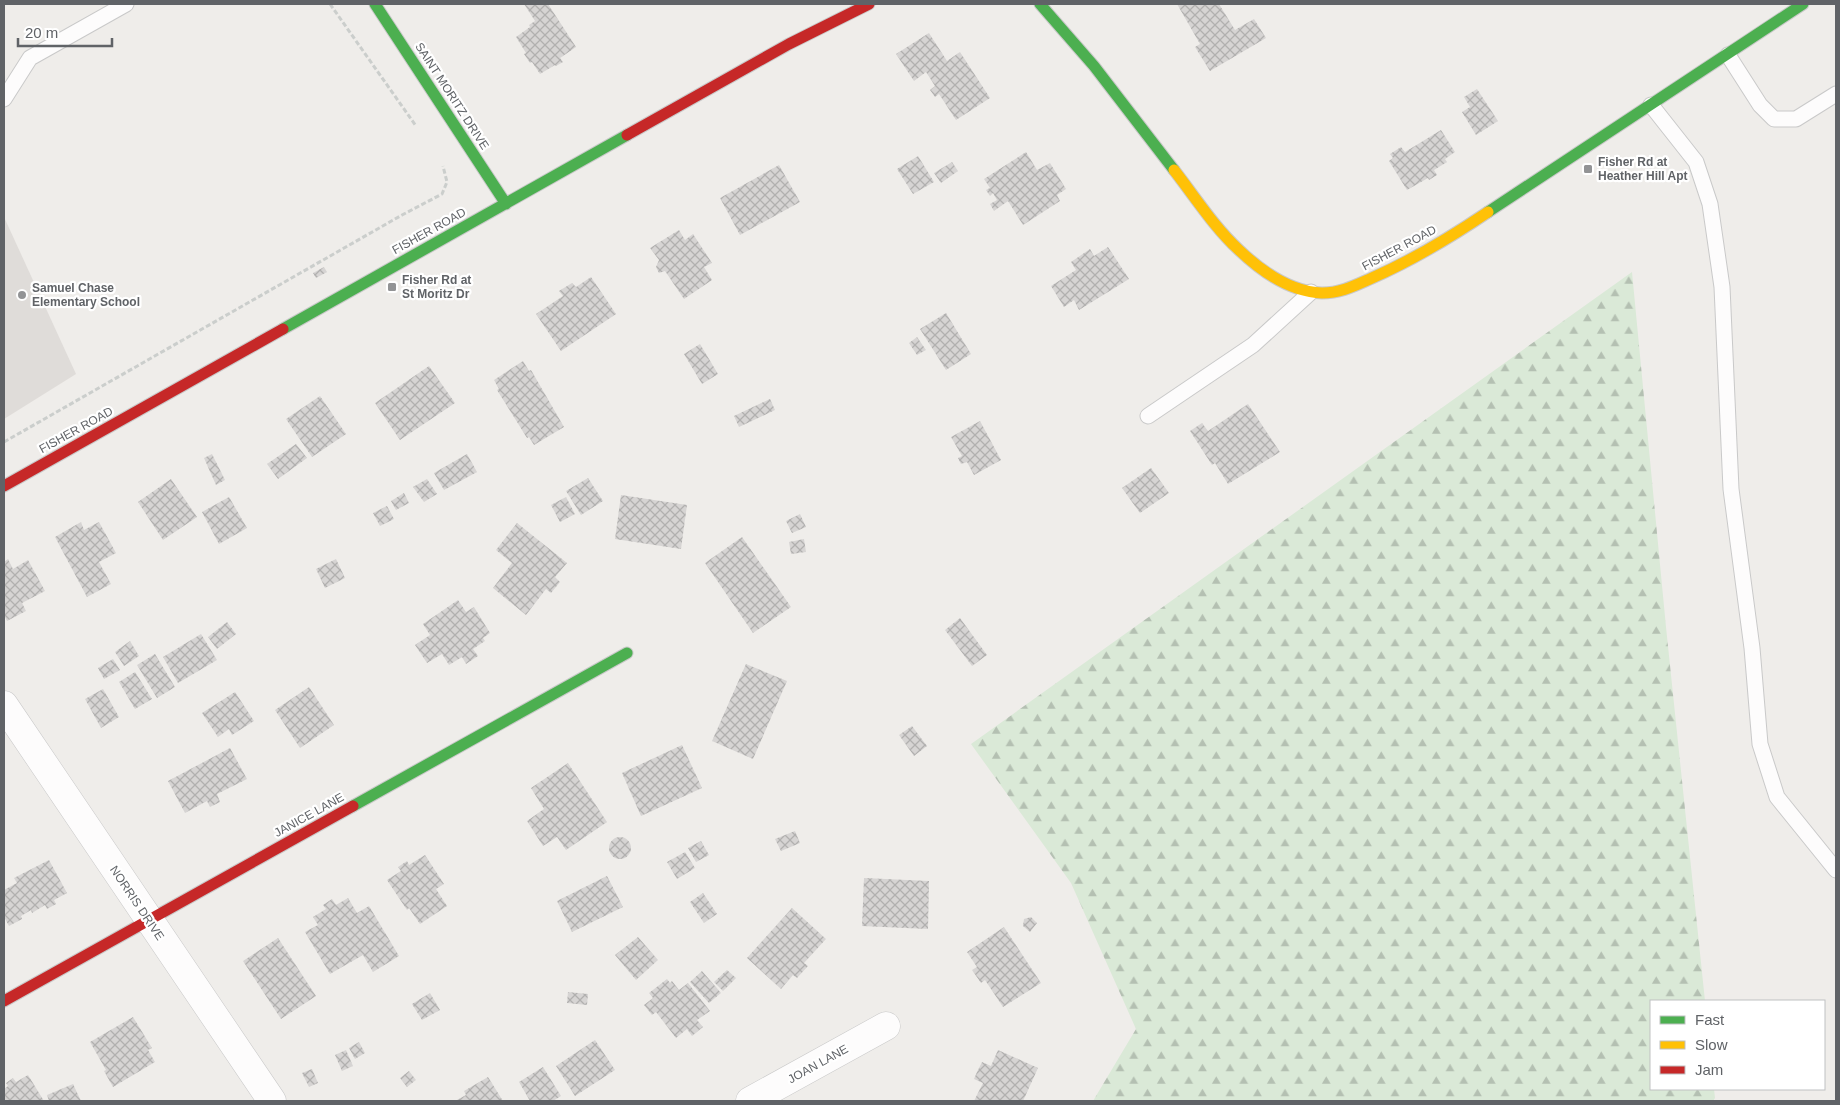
<svg xmlns="http://www.w3.org/2000/svg" width="1840" height="1105" font-family="Arial,sans-serif">
  <style>
    .education { fill: #dfdcd9 }
    .forest { fill: url(#forest-firs) }
    .building { fill: url(#building-cross-hatch) }
    .lines { fill: none; stroke-linecap: round; stroke-linejoin: round }
    .lane-casing { stroke: #c9c9c9; stroke-width: 17 }
    .street-casing { stroke: #c9c9c9; stroke-width: 29 }
    .fast-casing { stroke: #c9c9c9; stroke-width: 13 }
    .slow-casing { stroke: #c9c9c9; stroke-width: 13 }
    .jam-casing { stroke: #c9c9c9; stroke-width: 13 }
    .path { stroke: #cbcecc; stroke-width: 3; stroke-dasharray: 5 2.5; stroke-linecap: butt }
    .lane { stroke: #fdfcfc; stroke-width: 15 }
    .street { stroke: #fdfcfc; stroke-width: 28 }
    .fast { stroke: #4caf50; stroke-width: 11 }
    .slow { stroke: #ffc107; stroke-width: 11 }
    .jam { stroke: #c62828; stroke-width: 11 }
    .poi-dot { fill: #929395; stroke: #fff; stroke-width: 2 }
    .labels { text-anchor: middle; stroke-width: 4.5; stroke-linejoin: round; paint-order: stroke }
    .street-label { font-size: 12px; fill: #606367; stroke: #fff }
    .poi-label { font-size: 12px; font-weight: bold; fill: #606367; stroke: #fff; text-anchor: start }
  </style>
  <defs>
    <pattern id="forest-firs" width="22" height="20" patternUnits="userSpaceOnUse" patternTransform="scale(1.25)"><rect width="22" height="20" fill="#dae9d7"/><path d="M5 1l3.5 6h-7zM16 11l3.5 6h-7z" fill="#b4c0b2"/></pattern>
    <pattern id="building-cross-hatch" width="8" height="8" patternUnits="userSpaceOnUse" patternTransform="scale(1.25)"><rect width="8" height="8" fill="#d6d4d3"/><path d="M0 0l8 8M0 8l8-8" fill="none" stroke="#b1b0af"/></pattern>
  </defs>
  <rect width="100%" height="100%" fill="#efedea"/>
  <path class="education" d="M4 217 76 374 4 419Z"/>
  <path class="forest" d="M1632 272 1666 627 1705 1001H1651V1089H1714L1715 1098 1713 1101H1093L1136 1029 1071 883 971 744Z"/>
  <path class="building" d="M524 4H548L576 47 560 58 563 62 556 66 555 65 540 74 532 62 530 63 524 54 526 53 516 37 530 27 529 25 535 21Z
    M1177 4H1219L1235 30 1254 19 1266 38 1210 71 1195 47 1200 44Z
    M929 33 947 61 960 52 990 98 956 120 939 94 935 97 930 90 935 86 926 72 914 81 896 54Z
    M1477 89 1498 121 1476 135 1462 112 1470 107 1464 97Z
    M1441 130 1455 152 1445 159 1447 162 1434 170 1437 175 1429 180 1428 178 1407 190 1389 161 1393 158 1390 154 1401 147 1405 152Z
    M1026 152 1037 170 1050 163 1066 189 1057 195 1060 201 1023 225 1008 201 994 211 990 204 997 200 993 193 990 196 986 190 990 188 984 179Z
    M918 156 934 182 913 194 897 169Z
    M952 162 958 171 941 183 934 173Z
    M779 165 800 202 740 235 720 198Z
    M679 230 685 240 693 234 712 263 704 267 712 280 684 299 665 271 659 273 656 267 659 260 650 248Z
    M1108 247 1129 279 1079 310 1074 300 1064 307 1051 286 1076 270 1071 262 1090 249 1094 256Z
    M324 267 327 272 316 278 313 273Z
    M591 277 616 314 561 351 536 314 563 296 559 291 572 283 576 287Z
    M946 313 971 354 946 370 920 329Z
    M917 337 926 350 917 355 909 343Z
    M700 344 718 374 702 384 684 354Z
    M523 361 529 371 531 370 564 427 534 445 529 437 527 438 497 390 499 389 494 380Z
    M429 366 455 403 400 440 375 403Z
    M320 396 346 434 312 457 286 419Z
    M770 399 775 410 739 427 734 416Z
    M1248 404 1280 452 1228 484 1215 463 1212 465 1190 431 1202 423 1208 431Z
    M980 421 1001 460 974 475 967 462 961 464 958 458 962 456 951 437Z
    M296 444 307 458 278 479 267 464Z
    M212 454 225 480 216 485 204 458Z
    M467 454 477 472 444 490 434 473Z
    M1151 468 1169 493 1140 513 1122 488Z
    M588 478 603 501 581 515 566 491Z
    M171 479 197 517 163 540 138 502Z
    M427 479 437 494 424 502 413 487Z
    M404 493 409 503 396 510 391 501Z
    M621 495 687 505 681 549 615 539Z
    M229 497 247 528 219 544 202 512Z
    M566 497 575 514 560 522 551 505Z
    M387 506 394 519 380 526 373 513Z
    M800 514 806 527 792 533 786 521Z
    M81 522 84 530 99 522 116 553 99 562 111 584 87 597 55 537Z
    M517 523 567 563 555 577 560 582 551 593 546 589 526 615 493 588 512 563 496 550Z
    M742 537 791 607 753 633 705 563Z
    M804 539 806 552 791 554 789 542Z
    M8 559 13 569 28 560 45 591 22 603 26 611 7 621 4 615V562Z
    M336 559 345 578 325 588 316 569Z
    M458 600 466 612 474 607 490 633 483 638 485 641 473 649 478 656 466 664 462 657 449 665 442 654 427 663 415 645 430 635 423 624Z
    M960 618 987 655 972 666 945 630Z
    M227 622 236 634 217 649 208 637Z
    M201 634 217 660 178 683 163 657Z
    M130 641 139 656 124 666 115 652Z
    M155 654 175 687 157 698 137 665Z
    M113 659 120 670 104 679 98 668Z
    M746 664 787 681 753 759 712 741Z
    M135 672 152 699 135 709 119 682Z
    M309 687 334 725 300 748 275 710Z
    M103 689 119 717 101 728 85 699Z
    M235 692 254 721 232 735 229 729 218 737 202 713Z
    M912 726 927 746 914 756 899 735Z
    M682 745 702 788 641 816 622 773Z
    M230 748 247 779 217 794 220 802 210 807 207 801 185 813 168 781Z
    M568 763 607 822 566 850 557 837 543 846 527 821 544 809 531 788Z
    M795 831 800 843 781 851 775 839Z
    M609 848a11 11 0 1 1 22 0a11 11 0 1 1-22 0Z
    M701 841 709 855 696 862 688 848Z
    M685 852 695 868 677 879 667 862Z
    M425 855 444 884 436 889 447 906 420 924 409 908 407 910 387 880 401 871 398 867 407 861 409 865Z
    M49 860 67 893 54 900 56 904 47 909 45 905 32 913 31 910 21 916 22 919 9 926 4 917V890L17 883 14 878Z
    M607 876 623 907 572 932 557 901Z
    M864 878 929 881 928 929 862 926Z
    M703 893 717 914 704 923 690 902Z
    M348 898 357 913 369 906 399 956 373 972 363 955 330 974 305 932 318 925 313 917 326 909 323 905 332 899 336 905Z
    M792 908 826 939 804 963 808 966 797 978 793 975 781 989 747 958Z
    M1031 917 1037 923 1030 932 1023 926 1024 919Z
    M1004 927 1041 983 1003 1007 985 980 981 983 972 970 977 967 967 952Z
    M638 937 658 960 636 980 615 955Z
    M278 938 316 996 281 1019 243 961Z
    M727 970 736 978 723 991 714 982Z
    M702 971 721 993 709 1003 690 982Z
    M667 979 670 983 672 981 679 990 688 983 710 1011 697 1020 703 1027 692 1036 687 1029 676 1038 656 1012 652 1015 644 1005 653 998 649 993Z
    M568 992 588 994 587 1005 567 1003Z
    M430 993 440 1010 422 1020 412 1004Z
    M133 1017 152 1048 148 1050 155 1062 113 1087 104 1071 106 1070 90 1042Z
    M595 1040 615 1070 575 1096 556 1066Z
    M359 1042 365 1053 355 1059 349 1048Z
    M346 1050 353 1066 342 1071 335 1055Z
    M998 1050 1038 1068 1023 1101H974L983 1083 974 1079 977 1072 982 1062 991 1066Z
    M543 1067 561 1096 553 1101H530L519 1082Z
    M312 1069 318 1083 309 1087 302 1073Z
    M409 1071 416 1080 407 1087 400 1078Z
    M28 1075 44 1101H4V1089L8 1086 6 1083 13 1078 16 1082Z
    M488 1077 503 1101H455L466 1095 464 1091Z
    M73 1084 81 1101H49L47 1095Z"/>
  <g class="lines">
    <g class="lane-casing">
      <path id="lane" d="M1728 55 1760 105 1774 119H1796L1836 94
        M4 99 30 58 126 4
        M1651 105 1696 162 1710 204 1722 287 1731 489 1752 648 1760 744 1777 797 1836 870
        M1148 416 1253 345 1311 292"/>
    </g>
    <g class="street-casing">
      <path id="street" d="M4 705 272 1101
        M750 1101 886 1026"/>
    </g>
    <g class="fast-casing">
      <path id="fast" d="M375 4 506 204
        M1040 4 1094 66 1174 170
        M1488 212 1803 4
        M283 329 627 135
        M353 806 627 653"/>
    </g>
    <g class="slow-casing">
      <path id="slow" d="M1174 170C1195 197 1214 227 1239 250 1261 271 1290 292 1322 293 1341 293 1356 285 1372 278 1413 260 1451 237 1488 212"/>
    </g>
    <g class="jam-casing">
      <path id="jam" d="M627 135 789 44 869 4
        M4 486 283 329
        M4 1001 353 806"/>
    </g>
    <path class="path" d="M330 4 416 126
      M4 442 402 215 442 194 447 182 443 166"/>
    <use href="#lane" class="lane"/>
    <use href="#street" class="street"/>
    <use href="#fast" class="fast"/>
    <use href="#slow" class="slow"/>
    <use href="#jam" class="jam"/>
  </g>
  <g class="poi-dot">
    <rect x="1583" y="164" width="10" height="10" rx="2.5"/>
    <rect x="387" y="282" width="10" height="10" rx="2.5"/>
    <circle cx="22" cy="295" r="5"/>
  </g>
  <g class="labels">
    <g class="street-label">
      <text transform="translate(452 96) rotate(57)" y="4">SAINT MORITZ DRIVE</text>
      <text transform="translate(429 231) rotate(-29)" y="4">FISHER ROAD</text>
      <text transform="translate(1399 248) rotate(-28)" y="4">FISHER ROAD</text>
      <text transform="translate(76 430) rotate(-29)" y="4">FISHER ROAD</text>
      <text transform="translate(309 815) rotate(-29)" y="4">JANICE LANE</text>
      <text transform="translate(137 903) rotate(56)" y="4">NORRIS DRIVE</text>
      <text transform="translate(818 1064) rotate(-29)" y="4">JOAN LANE</text>
    </g>
    <g class="poi-label">
      <text x="1598" y="166">Fisher Rd at<tspan x="1598" dy="14">Heather Hill Apt</tspan></text>
      <text x="402" y="284">Fisher Rd at<tspan x="402" dy="14">St Moritz Dr</tspan></text>
      <text x="32" y="292">Samuel Chase<tspan x="32" dy="14">Elementary School</tspan></text>
    </g>
  </g>
  <rect width="1840" height="1105" fill="none" stroke="#606367" stroke-width="10"/>
  <rect x="1650" y="1000" width="175" height="90" fill="#ffffff" stroke="#bfc1c2"/>
  <rect x="1660" y="1016" width="25" height="8" fill="#4caf50" stroke="#bfc1c2"/>
  <text x="1695" y="1025" font-size="15" fill="#606367">Fast</text>
  <rect x="1660" y="1041" width="25" height="8" fill="#ffc107" stroke="#bfc1c2"/>
  <text x="1695" y="1050" font-size="15" fill="#606367">Slow</text>
  <rect x="1660" y="1066" width="25" height="8" fill="#c62828" stroke="#bfc1c2"/>
  <text x="1695" y="1075" font-size="15" fill="#606367">Jam</text>
  <path d="M18 38v8h94v-8" fill="none" stroke="#606367" stroke-width="2.5"/>
  <text x="25" y="38" font-size="15" fill="#606367" stroke="#ffffff" stroke-width="4" paint-order="stroke">20 m</text>
</svg>
